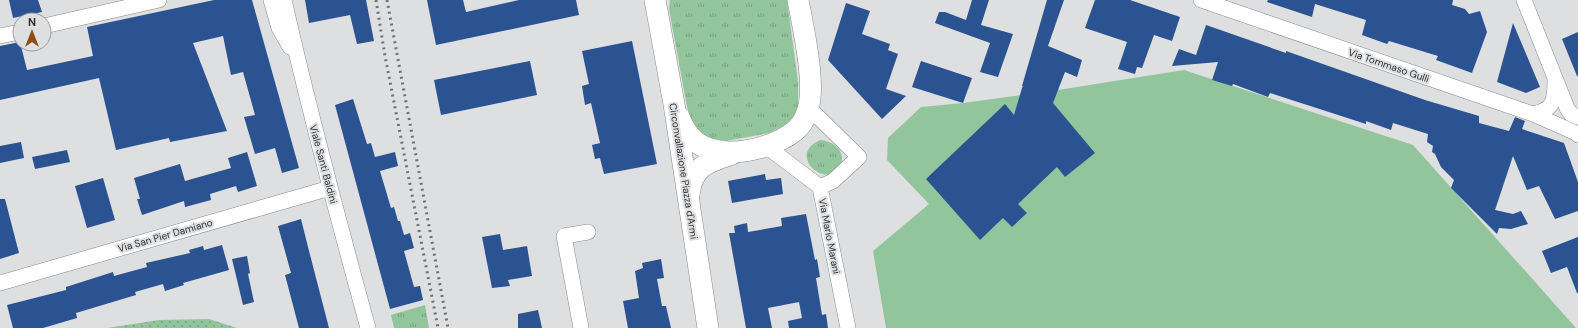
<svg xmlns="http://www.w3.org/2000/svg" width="1578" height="328" font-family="'DM Sans',sans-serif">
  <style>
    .grass { fill: url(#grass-tufts) }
    .park { fill: url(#park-dots) }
    .pitch { fill: #93c59c }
    .building { fill: #2b5391 }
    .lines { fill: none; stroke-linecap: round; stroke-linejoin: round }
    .street-casing { stroke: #888a8b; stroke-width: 16 }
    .secondary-casing { stroke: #888a8b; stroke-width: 22 }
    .street { stroke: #fff; stroke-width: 15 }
    .secondary { stroke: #fff; stroke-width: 21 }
    .rail { stroke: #717273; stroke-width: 3; stroke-dasharray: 2 4; stroke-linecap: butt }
    .labels { text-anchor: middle; stroke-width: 4; stroke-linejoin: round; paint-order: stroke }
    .street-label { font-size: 10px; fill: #2f2f30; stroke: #dedfe1 }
  </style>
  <defs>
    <pattern id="grass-tufts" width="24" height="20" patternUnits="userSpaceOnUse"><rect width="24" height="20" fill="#93c59c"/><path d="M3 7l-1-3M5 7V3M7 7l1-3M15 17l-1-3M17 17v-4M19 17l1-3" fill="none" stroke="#78a080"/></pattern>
    <pattern id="park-dots" width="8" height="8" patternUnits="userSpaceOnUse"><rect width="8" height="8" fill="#93c59c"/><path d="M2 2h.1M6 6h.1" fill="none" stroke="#78a080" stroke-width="1.8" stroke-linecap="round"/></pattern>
  </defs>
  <rect width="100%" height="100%" fill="#dedfe1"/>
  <path class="grass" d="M670 0H787L798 82V107L796 115 784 125 769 133 726 141 708 138 695 131 688 112 669 9Z
    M820 140C832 141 846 150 841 164 831 193 784 156 820 140Z
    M425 305 429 328H394L391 315Z"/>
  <path class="park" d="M209 319 237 328H107L159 320Z"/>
  <path class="pitch" d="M1184 70 1413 145 1576 328H886L873 251 929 204 887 160 888 138 921 107 963 103 1058 90Z"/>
  <path class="building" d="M9 0H38L42 12 13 18Z
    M214 0H252L299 168 282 173 275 148 255 154 244 117 255 115 243 72 231 75 223 36 193 43 227 131 170 142 169 138 116 150 99 78 0 100V46L20 42 27 70 93 56 87 27Z
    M305 0H366L374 41 357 44 350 15 309 23Z
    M427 0H463L466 12 519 0H576L579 15 436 45Z
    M972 0H989L981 25 1013 34 998 77 980 72 990 43 935 23 939 12H945L966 20Z
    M1047 0H1064L1048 46 1082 60 1077 77 1065 72 1053 103 1095 153 1065 177 1057 167 1018 204 1027 213 1012 227 1003 218 980 240 926 179 1005 104 1014 115 1022 88 1023 86H1022Z
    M1095 0H1130L1180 17 1172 41 1154 35 1142 68 1137 67 1135 74 1118 69 1127 42 1085 28Z
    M1268 0H1453L1452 5 1465 9 1469 14 1480 11 1487 32 1472 73 1436 60 1438 56 1389 41 1387 44 1362 35 1366 20 1315 4 1312 17 1267 2Z
    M846 3 870 11 862 34 890 44 888 50 898 54 886 89 906 96 882 119 828 60Z
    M1513 23 1540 87 1526 93 1497 82Z
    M1206 25 1286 53V51L1425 100 1479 116V123L1509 131 1515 117 1525 121 1522 129 1564 143 1578 182V211L1555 219 1539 186 1527 190 1513 156 1495 210 1513 214 1521 211 1528 224 1511 229 1499 228 1497 234 1451 188 1454 180 1441 167 1435 154 1432 152 1433 146 1427 142 1428 134 1393 123 1391 130 1366 121V124L1270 93 1268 97 1233 84 1232 86 1212 80 1218 62 1172 66 1179 49 1196 55Z
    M1578 32V76H1577L1562 39Z
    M632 41 657 164 604 174 600 158 595 159 592 145 600 143 591 103 585 105 582 86 589 84 582 51Z
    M530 61 537 95 441 115 434 80Z
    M921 61 972 78 963 103 912 87Z
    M353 99 367 144 371 143 375 157 395 152 398 166 380 171 391 208 394 207 398 221H400L404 235 410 233 414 248 404 251 414 287 420 286 423 300 390 309 335 105Z
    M21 142 24 158 0 163V146Z
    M67 150 70 162 35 169 32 157Z
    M247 152 257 186 238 192 236 186 210 194 211 200 185 207 184 201 142 215 137 199H140L134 178 180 164 185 181 231 168 228 158Z
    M765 174 766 180 781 178 783 194 732 203 728 181Z
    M103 178 115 220 87 228 75 186Z
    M0 199H5L19 253 0 259Z
    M806 214 815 260 817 259 820 277 816 278 822 315 826 314 828 328H789L788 321 802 318 799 302 768 308 772 328H746L729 233H735L734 226 747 223 748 232 782 226 781 218Z
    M301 219 308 247 329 328H299L285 275 291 273 278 226Z
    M500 234 503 250 527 246 532 276 508 280 510 286 492 288 482 237Z
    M1578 237V293H1577L1567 267 1551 273 1542 251Z
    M222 245 229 270 183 283 184 285 165 291 163 284 135 292 136 295 76 313 77 318 43 328H13L7 305 66 290V287L113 272 114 276 147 267 146 263 190 253 189 250 203 246 204 250Z
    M247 256 250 273 248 274 254 302 243 305 232 259Z
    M661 259 664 278 657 279 662 306H666L671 328H628L623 301 639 298 635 271 643 268 642 263Z
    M538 310 542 328H518V314Z"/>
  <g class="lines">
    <g class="street-casing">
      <path id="street" d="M271 0 279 28 290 47
        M284 0C309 110 338 219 368 328
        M1201 0 1533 114 1576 133 1578 135
        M1524 0 1567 108 1571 114 1578 117
        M44 26 159 0
        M0 36 20 32
        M809 108 859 157 833 181 820 187
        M1533 114C1554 110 1555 100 1555 80
        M766 146 820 187 848 328
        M0 283 330 188
        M581 328 564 236 588 232"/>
    </g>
    <g class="secondary-casing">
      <path id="secondary" d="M655 0 674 104 708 328
        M679 117C683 127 688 136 696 142 722 162 776 149 798 128 803 123 806 116 808 109 816 84 803 27 798 0
        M689 195C692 166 708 162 732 154"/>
    </g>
    <use href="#street" class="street"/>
    <use href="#secondary" class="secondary"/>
    <path class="rail" d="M376 0 385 56 438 328
      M387 0 448 328"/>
  </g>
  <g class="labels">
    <g class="street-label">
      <text transform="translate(1389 65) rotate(19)" y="4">Via Tommaso Gulli</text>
      <text transform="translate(324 164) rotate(75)" y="4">Viale Santi Baldini</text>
      <text transform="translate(684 171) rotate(81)" y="4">Circonvallazione Piazza d'Armi</text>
      <text transform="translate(165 235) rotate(-16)" y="4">Via San Pier Damiano</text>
      <text transform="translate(830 236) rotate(79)" y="4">Via Mario Marani</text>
    </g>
  </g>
  <g transform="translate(32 32)"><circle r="19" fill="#dedfe1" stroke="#98999a"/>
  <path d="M0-3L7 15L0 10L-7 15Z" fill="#8b4d10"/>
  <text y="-6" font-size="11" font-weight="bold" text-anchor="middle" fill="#2f2f30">N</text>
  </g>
</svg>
